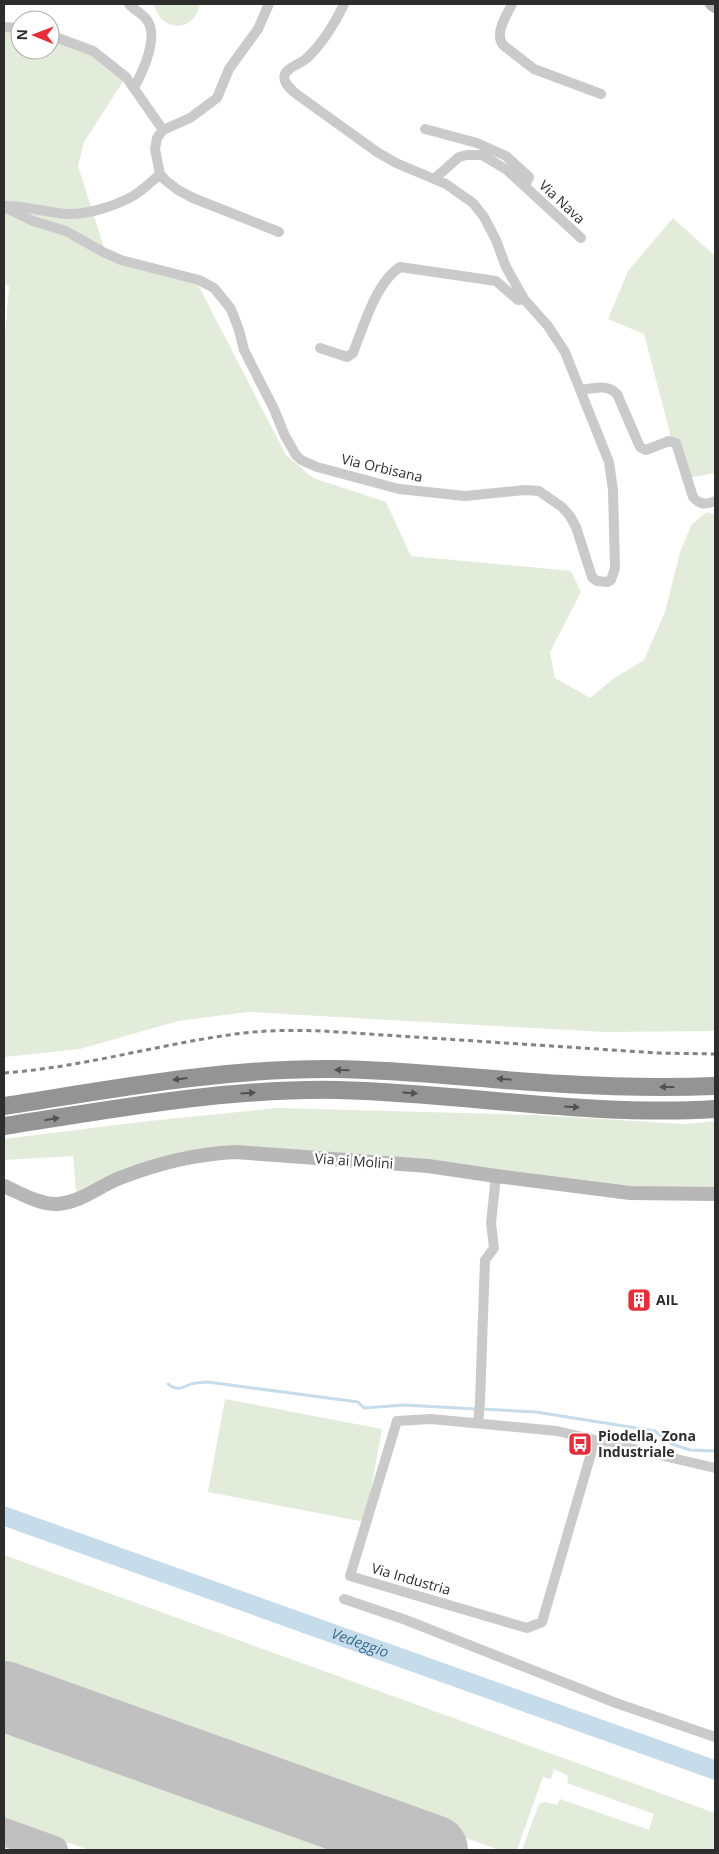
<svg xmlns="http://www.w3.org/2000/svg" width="719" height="1854" font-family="'Open Sans',sans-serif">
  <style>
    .green { fill: #e3ebda }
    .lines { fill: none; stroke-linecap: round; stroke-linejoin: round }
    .stream { stroke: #c6dceb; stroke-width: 3 }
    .river { stroke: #c6dceb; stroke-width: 19 }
    .taxiway { stroke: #c0c0c0; stroke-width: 28 }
    .runway { stroke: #c0c0c0; stroke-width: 70 }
    .street { stroke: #cacaca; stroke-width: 10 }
    .secondary { stroke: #b7b7b7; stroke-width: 14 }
    .highway { stroke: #949494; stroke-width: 18 }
    .rail { stroke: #828282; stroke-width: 3; stroke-dasharray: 5 4; stroke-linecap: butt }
    .oneway { fill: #515151 }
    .labels { text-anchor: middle; stroke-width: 5; stroke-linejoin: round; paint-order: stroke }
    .street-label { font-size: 14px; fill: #2d2d2d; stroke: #fff }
    .poi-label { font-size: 14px; font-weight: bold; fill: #2d2d2d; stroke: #fff; text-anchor: start }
    .water-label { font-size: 15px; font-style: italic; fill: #3b6d8e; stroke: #fff }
  </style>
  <rect width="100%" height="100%" fill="#fff"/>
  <path class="green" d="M154 4H200C194 34 160 32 154 4Z
    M4 27 20 28V50H50V35L65 40 126 77 84 142 78 166 108 260 196 281 286 455 313 478 386 502 411 556 571 571 581 592 550 652 555 678 590 698 613 679 644 660 665 612 680 552 692 524 707 512 715 515V1031L605 1032 248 1012 178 1021 80 1049 4 1057V348L9 286 4 284Z
    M673 218 715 256V473L682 479 644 334 608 319 628 271Z
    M277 1108 535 1115 685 1124 715 1121V1194L206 1153 77 1201 73 1156 4 1160V1139L149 1121Z
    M225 1399 382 1429 365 1522 208 1492Z
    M4 1555 715 1813V1850H522L539 1804 545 1802 557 1805 560 1799 649 1830 654 1814 567 1783 568 1776 554 1769 551 1779 543 1777 517 1850H499L4 1671Z
    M4 1721 361 1850H89L4 1820Z"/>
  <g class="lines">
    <path class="stream" d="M168 1384C177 1391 182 1388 191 1384 196 1383 203 1382 208 1382L358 1402 364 1408 404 1405 476 1409
      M482 1409 536 1412 655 1431 672 1444 690 1450 715 1451"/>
    <path class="river" id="s1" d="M4 1516 715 1770"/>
    <path class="taxiway" d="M358 1823 390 1838 400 1850
      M4 1832 54 1850"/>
    <path class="runway" d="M4 1696 433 1850"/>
    <path class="street" d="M129 4C134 10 142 13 147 20 159 37 143 71 134 88
      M269 4 258 29 229 69 217 98 190 118 163 130 157 138 155 149 160 174 165 180 178 190 193 198 279 232
      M512 4C507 15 494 33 503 45L534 69 601 94
      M4 27 20 28
      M50 35 93 51 126 77 163 130
      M425 129 477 143 506 156 529 177 525 186
      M434 179 459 157 467 155H482L507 170 581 238
      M5 206C26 206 45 212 66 214 87 215 115 206 133 196 143 190 151 182 160 174
      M4 207 33 221 66 231 103 252 121 260 199 280 214 288 231 309 239 330 244 350 274 409 285 436 296 455 301 460 317 467 399 489 465 496 525 490 539 491 562 507 570 516 576 527 592 577 597 581 607 582 611 580 615 568 613 490 609 462 565 352 548 326 524 299 506 267 496 240 484 217 473 203 446 184 396 163 377 152 295 93C290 88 282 82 285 74 289 66 301 64 307 58 322 44 336 22 344 4
      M320 348 347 357 353 353C363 328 376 282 400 267L496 281 518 300 524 299
      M581 390C594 388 607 384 617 394L640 447 646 450 669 441 676 443 693 497C700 505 706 505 715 501
      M478 1423 480 1402 485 1260 494 1248 491 1223 496 1176
      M595 1440 542 1622 527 1628 350 1576 397 1421 431 1419 557 1431 715 1468
      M344 1599 406 1620 616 1703 715 1737"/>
    <path class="secondary" d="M712 4 715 6
      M4 1186C20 1193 40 1205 58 1204 82 1202 99 1186 120 1178 158 1163 195 1154 235 1152L428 1166 496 1176 630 1193 715 1194"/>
    <path class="highway" d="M4 1106C113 1089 223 1068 334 1069 411 1070 487 1080 564 1084 615 1087 665 1088 715 1086
      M4 1126C115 1109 225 1088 338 1090 464 1093 589 1117 715 1109"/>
    <path class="rail" d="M4 1073C85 1067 163 1043 243 1033 270 1030 296 1030 323 1031L658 1053 715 1054"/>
  </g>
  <defs><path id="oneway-solid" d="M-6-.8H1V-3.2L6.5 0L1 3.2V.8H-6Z" transform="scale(1.25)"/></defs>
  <g class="oneway">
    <use href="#oneway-solid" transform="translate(342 1070) rotate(-178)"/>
    <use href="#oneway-solid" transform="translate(180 1079) rotate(173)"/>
    <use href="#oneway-solid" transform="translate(504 1079) rotate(-175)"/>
    <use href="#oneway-solid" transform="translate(667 1087) rotate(180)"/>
    <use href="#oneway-solid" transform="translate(248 1093) rotate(-4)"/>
    <use href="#oneway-solid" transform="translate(410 1093) rotate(4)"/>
    <use href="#oneway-solid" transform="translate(572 1107) rotate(4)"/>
    <use href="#oneway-solid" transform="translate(52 1119) rotate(-9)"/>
  </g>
  <defs>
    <g id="building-square" transform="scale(1.25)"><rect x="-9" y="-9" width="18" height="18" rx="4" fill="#e52e39" stroke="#fff"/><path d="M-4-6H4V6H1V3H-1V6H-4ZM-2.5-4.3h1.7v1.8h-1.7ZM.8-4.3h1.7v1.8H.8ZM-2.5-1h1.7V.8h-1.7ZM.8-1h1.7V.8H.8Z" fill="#fff"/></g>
    <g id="bus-square" transform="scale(1.25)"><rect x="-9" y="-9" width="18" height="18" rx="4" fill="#e52e39" stroke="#fff"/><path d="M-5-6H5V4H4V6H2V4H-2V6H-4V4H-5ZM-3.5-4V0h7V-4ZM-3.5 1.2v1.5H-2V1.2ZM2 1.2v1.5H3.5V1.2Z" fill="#fff"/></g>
  </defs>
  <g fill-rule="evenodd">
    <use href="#building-square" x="639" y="1300"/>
    <use href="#bus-square" x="580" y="1444"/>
  </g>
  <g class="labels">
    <g class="street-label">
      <text transform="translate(562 202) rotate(43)" y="5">Via Nava</text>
      <text transform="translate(382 468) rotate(13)" y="5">Via Orbisana</text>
      <text transform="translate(354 1161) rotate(4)" y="5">Via ai Molini</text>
      <text transform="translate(411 1579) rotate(16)" y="5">Via Industria</text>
    </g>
    <g class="poi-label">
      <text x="656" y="1305">AIL</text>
      <text x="598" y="1441">Piodella, Zona<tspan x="598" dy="16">Industriale</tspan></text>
    </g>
    <g class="water-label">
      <text dy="5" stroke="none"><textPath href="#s1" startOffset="378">Vedeggio</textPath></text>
    </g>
  </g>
  <rect width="719" height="1854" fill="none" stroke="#2d2d2d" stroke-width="10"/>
  <g transform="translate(35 35) rotate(271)"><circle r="24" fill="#ffffff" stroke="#ababab"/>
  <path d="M0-4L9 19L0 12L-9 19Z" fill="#e52e39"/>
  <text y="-8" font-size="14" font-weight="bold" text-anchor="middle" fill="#2d2d2d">N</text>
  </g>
</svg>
